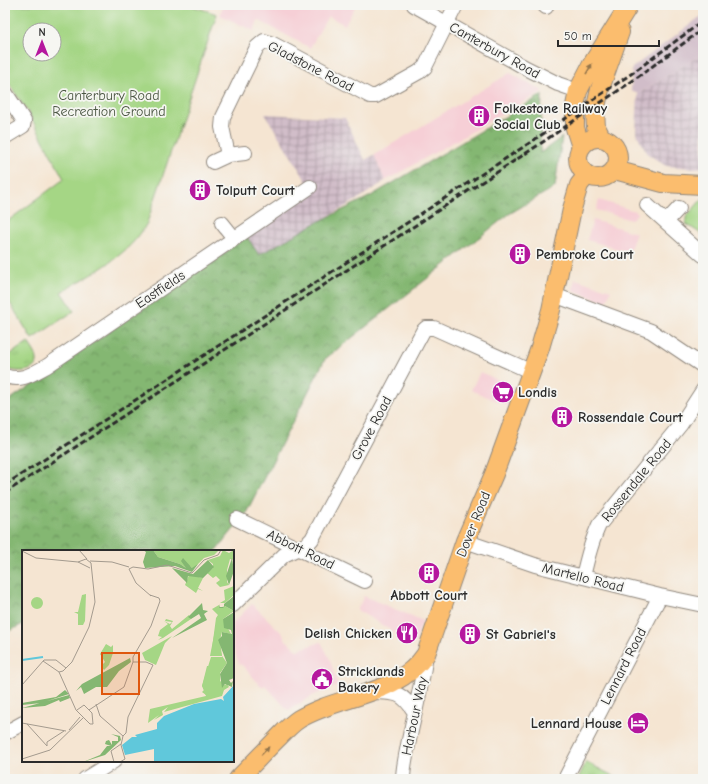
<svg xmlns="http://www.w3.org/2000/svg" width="708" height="784" font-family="'Comic Neue',sans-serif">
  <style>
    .built { fill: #f6cfd6 }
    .industrial { fill: url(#industrial-grid) }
    .railway { fill: #d1bdc9 }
    .grass { fill: url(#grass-tufts); stroke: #688058 }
    .forest { fill: url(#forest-crowns); stroke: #58714e }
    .park { fill: #a5d685; stroke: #688058; fill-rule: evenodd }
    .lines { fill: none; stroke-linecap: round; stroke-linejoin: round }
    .minor-casing { stroke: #90887e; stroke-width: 16 }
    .major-casing { stroke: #90887e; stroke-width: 20 }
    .minor { stroke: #fff; stroke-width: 14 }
    .major { stroke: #fbbd6e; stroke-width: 18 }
    .rail { stroke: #2b2b2b; stroke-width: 3; stroke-dasharray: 6 3; stroke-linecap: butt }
    .oneway { fill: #93744c }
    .labels { text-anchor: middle; stroke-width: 3.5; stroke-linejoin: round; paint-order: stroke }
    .street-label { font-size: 14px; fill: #2b2b2b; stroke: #f6f6f2 }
    .park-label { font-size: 14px; fill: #4a5642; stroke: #f6f6f2 }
    .poi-label { font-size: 14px; font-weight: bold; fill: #2b2b2b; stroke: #f6f6f2; text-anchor: start }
    .inset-river { fill: none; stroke: #60c8db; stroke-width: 2 }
    .inset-road { fill: none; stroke: #a49b8f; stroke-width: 1 }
    .view { fill: #df570e; fill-opacity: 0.15; stroke: #df570e; stroke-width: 2 }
    .inset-edge { fill: none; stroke: #2b2b2b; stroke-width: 2 }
  </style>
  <defs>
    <pattern id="industrial-grid" width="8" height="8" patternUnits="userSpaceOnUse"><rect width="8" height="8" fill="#d1bdc9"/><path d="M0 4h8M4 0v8" fill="none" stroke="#aa9aa3"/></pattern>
    <pattern id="grass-tufts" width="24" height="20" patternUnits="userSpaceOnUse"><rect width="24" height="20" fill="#a5d685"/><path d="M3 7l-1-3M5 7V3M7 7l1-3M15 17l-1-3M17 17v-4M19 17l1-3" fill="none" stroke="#8eb873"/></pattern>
    <pattern id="forest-crowns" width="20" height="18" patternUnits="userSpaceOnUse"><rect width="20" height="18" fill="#84b772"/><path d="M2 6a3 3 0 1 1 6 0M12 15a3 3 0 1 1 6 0" fill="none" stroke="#6c955e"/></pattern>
  </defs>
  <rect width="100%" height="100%" fill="#f6f6f2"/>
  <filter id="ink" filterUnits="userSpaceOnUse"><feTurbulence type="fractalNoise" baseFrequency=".025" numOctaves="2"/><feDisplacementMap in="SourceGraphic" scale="8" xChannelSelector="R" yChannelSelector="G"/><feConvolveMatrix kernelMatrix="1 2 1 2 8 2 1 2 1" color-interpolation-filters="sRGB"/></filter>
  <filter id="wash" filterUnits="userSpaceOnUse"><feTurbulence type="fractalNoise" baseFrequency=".012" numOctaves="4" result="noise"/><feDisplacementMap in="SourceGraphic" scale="16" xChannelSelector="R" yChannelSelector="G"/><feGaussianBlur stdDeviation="0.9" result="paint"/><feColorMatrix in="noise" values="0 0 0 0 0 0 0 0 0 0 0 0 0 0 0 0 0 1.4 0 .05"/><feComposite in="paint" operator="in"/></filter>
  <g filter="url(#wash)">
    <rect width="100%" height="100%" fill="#f5e5d2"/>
    <path class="built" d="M223 5H302L309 9 311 5H356L345 25 328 16 310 48 260 21 258 20 254 31 220 15Z
      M510 73 543 91 385 181 374 155Z
      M599 200 635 211 638 213 631 220 596 210Z
      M593 220 636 233 629 252 587 240Z
      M575 279 611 290 606 303 573 290Z
      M480 372 516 388 508 406 471 390Z
      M364 596 423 621 414 644 357 610Z
      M252 604 282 633 286 640 297 650 321 642 329 657 338 686 314 695 288 710 265 685 262 687 242 665 239 664 233 646V623Z"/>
    <path class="industrial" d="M703 53V167L694 168 666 166 648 154 636 133 638 94Z
      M265 114 345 118 365 160 374 155 385 181 355 201 249 262 231 249 310 187Z"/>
    <path class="railway" d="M703 15V53L638 94 631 91 632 68Z"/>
    <path class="grass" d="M28 342C31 347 38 355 37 362 34 374 13 372 5 368V358Z
      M586 762 619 779H578Z"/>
    <path class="forest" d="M542 95 540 153 562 137 555 187 509 214 325 359 245 515 216 551H23V624L5 633V403L247 237 259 255 318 222 369 197Z"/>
    <path class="park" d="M5 5H189L217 14 147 223C130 255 92 274 61 292L74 311 32 339 5 295V223L64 179 29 114 5 78ZM30 30H54V54H30Z
      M703 198V235L686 224V217Z"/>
  </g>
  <g filter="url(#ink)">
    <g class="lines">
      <g class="minor-casing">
        <path id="minor" d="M414 5 526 68 558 84 578 91
          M544 5 546 7
          M5 92 24 121 23 126 5 137
          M228 155 222 127 223 117 257 47 264 41 273 44 370 96H376L419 72 425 67 456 5
          M213 162 228 155 245 153
          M647 205 703 255
          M666 222 679 208
          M222 223 234 238
          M554 295 651 331 703 366
          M5 376C22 382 32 374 47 366L310 187
          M237 519 365 581
          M465 541 535 565 660 596 703 605
          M583 577C587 559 591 542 599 525L681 424 703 390
          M233 605 284 555 307 544 312 539 423 331 426 328H434L532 372
          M373 692C395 693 401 691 414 711
          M5 733 23 723
          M85 779 114 761
          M403 779C403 768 406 756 408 745 414 715 422 685 426 654
          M565 779 660 596"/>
      </g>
      <g class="major-casing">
        <path id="major" d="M601 137 596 127 595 111 600 89 620 32
          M578 158a20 20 0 1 1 40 0a20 20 0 1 1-40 0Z
          M581 147 575 128V106L578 91 592 64 629 5
          M615 170 663 183 703 185
          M238 779C251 766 264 752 277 739 284 732 291 724 299 719 339 695 398 696 426 654L465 541 494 474 540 348 551 310 572 209 579 185 587 175"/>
      </g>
      <use href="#minor" class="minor"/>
      <use href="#major" class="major"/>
      <path class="rail" d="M5 485 531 142 631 74 703 21
        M5 493 531 150 631 82 703 29"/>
    </g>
    <defs><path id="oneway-solid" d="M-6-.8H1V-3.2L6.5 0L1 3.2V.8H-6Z"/></defs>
    <g class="oneway">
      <use href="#oneway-solid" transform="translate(589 69) rotate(-60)"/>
      <use href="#oneway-solid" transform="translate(265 751) rotate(-46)"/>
    </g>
  </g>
  <defs>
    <g id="building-disc" transform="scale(1.15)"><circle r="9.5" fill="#b5179e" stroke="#f6f6f2"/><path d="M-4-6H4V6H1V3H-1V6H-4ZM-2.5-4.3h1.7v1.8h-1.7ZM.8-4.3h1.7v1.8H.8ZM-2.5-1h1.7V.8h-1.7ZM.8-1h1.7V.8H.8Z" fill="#fff"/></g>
    <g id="supermarket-disc" transform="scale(1.15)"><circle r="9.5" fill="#b5179e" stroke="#f6f6f2"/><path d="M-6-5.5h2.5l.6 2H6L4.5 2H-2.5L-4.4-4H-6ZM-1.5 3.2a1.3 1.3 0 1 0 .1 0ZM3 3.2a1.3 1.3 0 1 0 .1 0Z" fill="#fff"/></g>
    <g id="restaurant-disc" transform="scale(1.15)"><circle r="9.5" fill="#b5179e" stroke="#f6f6f2"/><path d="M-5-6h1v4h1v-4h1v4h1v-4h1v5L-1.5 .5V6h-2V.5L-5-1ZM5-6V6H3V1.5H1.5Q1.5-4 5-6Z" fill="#fff"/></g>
    <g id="civic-disc" transform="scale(1.15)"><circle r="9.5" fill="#b5179e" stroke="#f6f6f2"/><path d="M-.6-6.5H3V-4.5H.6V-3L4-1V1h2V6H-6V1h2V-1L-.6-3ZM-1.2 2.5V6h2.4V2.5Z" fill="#fff"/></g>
    <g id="hotel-disc" transform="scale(1.15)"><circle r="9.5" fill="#b5179e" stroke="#f6f6f2"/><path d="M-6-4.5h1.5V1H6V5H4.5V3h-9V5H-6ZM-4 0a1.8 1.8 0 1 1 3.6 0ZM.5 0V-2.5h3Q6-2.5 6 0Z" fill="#fff"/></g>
  </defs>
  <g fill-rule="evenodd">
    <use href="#building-disc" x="479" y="116"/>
    <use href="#building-disc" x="200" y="190"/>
    <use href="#building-disc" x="520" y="254"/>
    <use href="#supermarket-disc" x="503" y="392"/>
    <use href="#building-disc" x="562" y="417"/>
    <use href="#building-disc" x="429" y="573"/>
    <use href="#restaurant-disc" x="407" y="633"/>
    <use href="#building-disc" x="470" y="634"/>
    <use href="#civic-disc" x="322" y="679"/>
    <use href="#hotel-disc" x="638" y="723"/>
  </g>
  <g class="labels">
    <g class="street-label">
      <text transform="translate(495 50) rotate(29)" y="5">Canterbury Road</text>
      <text transform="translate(311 66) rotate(27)" y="5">Gladstone Road</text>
      <text transform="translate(160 289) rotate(-34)" y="5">Eastfields</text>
      <text transform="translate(371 428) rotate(-62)" y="5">Grove Road</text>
      <text transform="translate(636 480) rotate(-51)" y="5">Rossendale Road</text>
      <text transform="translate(473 524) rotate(-68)" y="5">Dover Road</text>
      <text transform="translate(301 549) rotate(26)" y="5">Abbott Road</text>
      <text transform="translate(583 577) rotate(14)" y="5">Martello Road</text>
      <text transform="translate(623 666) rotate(-63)" y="5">Lennard Road</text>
      <text transform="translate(414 716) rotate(-78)" y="5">Harbour Way</text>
    </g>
    <g class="park-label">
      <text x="109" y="100">Canterbury Road<tspan x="109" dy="16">Recreation Ground</tspan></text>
    </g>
    <g class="poi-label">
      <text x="494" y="113">Folkestone Railway<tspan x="494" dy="16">Social Club</tspan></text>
      <text x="216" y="195">Tolputt Court</text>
      <text x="536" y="259">Pembroke Court</text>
      <text x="518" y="397">Londis</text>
      <text x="578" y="422">Rossendale Court</text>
      <text x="429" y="600" text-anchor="middle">Abbott Court</text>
      <text x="392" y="638" text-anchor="end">Delish Chicken</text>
      <text x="486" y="639">St Gabriel's</text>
      <text x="338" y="676">Stricklands<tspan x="338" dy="16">Bakery</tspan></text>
      <text x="622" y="728" text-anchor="end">Lennard House</text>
    </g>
  </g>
  <g transform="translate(22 550)">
    <rect width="212" height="212" fill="#f5e5d2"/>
    <path d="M131 0H197L192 5 182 8 171 19 168 16 164 18 158 14 136 7ZM201 0 207 3 212 0V10L208 9 205 20V32L207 35 198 37 194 33 198 30 194 26 191 28 185 23 191 18V14L186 10 198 6ZM167 25 181 28 176 38 181 41 176 39 174 43 163 35ZM212 36V45L203 53H198L203 50 202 40ZM197 55V58L203 56 212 61 201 69 209 84 200 82 198 90 200 106 205 113 198 123V131L201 133 200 136 205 134 207 137 202 140 200 146 142 162 146 157 140 161 141 165 132 170 137 165 126 173 128 159 184 146 180 136 185 116H200V106H188L196 65 190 59ZM167 65 169 69 141 88 136 90 140 87 136 86 138 80 146 74 142 71 148 74 150 72 143 71 144 69 151 71 148 76 150 79ZM150 86 143 93 134 115 123 110 120 103Z" fill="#a5d685"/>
    <path d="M121 0H131L136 7 158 14 164 18 159 11 161 8 170 18 176 14 170 22 153 16 123 18 121 12 124 2ZM210 8 212 21 207 35 204 26ZM186 10 192 17 181 28 166 26 165 33 150 18 171 24ZM212 46V61L203 56 201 58H197L198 54V57H202V54ZM180 53 181 60 186 61 182 64 185 70 150 88 179 68 177 64 169 69 166 67ZM212 62V128L207 130 209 133 211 131 210 137 203 134 200 138 198 124 205 113 196 90 200 86V82L210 84 209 80 202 78 201 69ZM108 108 109 112 97 121 85 137H74L62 144 59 137 54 141 60 134ZM43 140 47 144 19 153 0 155V153L34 147ZM47 145 48 148 38 152 37 150 23 156 0 158ZM89 184 98 186 99 190 83 205 61 212 78 205 85 196H89L83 194 84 191 87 190 90 195V191H96V187Z" fill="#84b772"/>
    <path d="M198 62 201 63V70L196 90 200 106H189L194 68ZM84 94 89 97 91 95V103L87 115 82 120 79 116 83 112 78 104ZM189 107H200V120L195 126 198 129 196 137 184 145 180 142 183 139 180 136Z" fill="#a5d685"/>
    <path d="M64 44 63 71 61 75H56V64L52 62H56L60 45ZM9 53a6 6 0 1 1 12 0a6 6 0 1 1-12 0Z" fill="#a5d685"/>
    <path d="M212 135V212H132V199L103 205 100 195 110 187H115L113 185 135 179V173L142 166 172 154 199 149 202 151 201 147Z" fill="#60c8db"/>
    <path class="inset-river" d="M0 110 21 107"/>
    <path class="inset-road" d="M57 0 65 9M0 1 14 8 56 12 68 18M68 11 90 12 107 17M111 17 126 19 145 15 170 23 182 10 196 5 199 0M111 17 107 19 114 33 129 46M21 111 37 122 41 121 50 112 67 77 73 52 69 13 64 9 56 12M111 112V107L129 76 138 51 137 48 128 45M37 122 54 160 68 174H71L70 163 62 155 55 160M0 135 22 110H34L44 118M74 154 78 166 101 186 99 195M67 160 102 137 111 112M0 173 44 181M5 174 25 196M47 180 58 167M101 186 104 183 106 167 131 115 124 112H111M25 196V192L42 181M0 209 28 200 61 168M92 212 89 201 99 194M98 212 103 209 99 195"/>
    <path class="view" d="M80 103H117V144H80Z"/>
    <rect width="212" height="212" class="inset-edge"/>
  </g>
  <rect width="708" height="784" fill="none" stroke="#f6f6f2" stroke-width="20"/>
  <g transform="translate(42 42)"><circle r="19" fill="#f6f6f2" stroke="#a5a5a2"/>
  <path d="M0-3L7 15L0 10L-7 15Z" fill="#b5179e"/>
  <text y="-6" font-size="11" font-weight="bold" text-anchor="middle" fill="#2b2b2b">N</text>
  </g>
  <path d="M558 40v6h101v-6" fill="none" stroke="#2b2b2b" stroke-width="2"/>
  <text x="564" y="40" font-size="12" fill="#2b2b2b" stroke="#f6f6f2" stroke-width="3" paint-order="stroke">50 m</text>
</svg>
